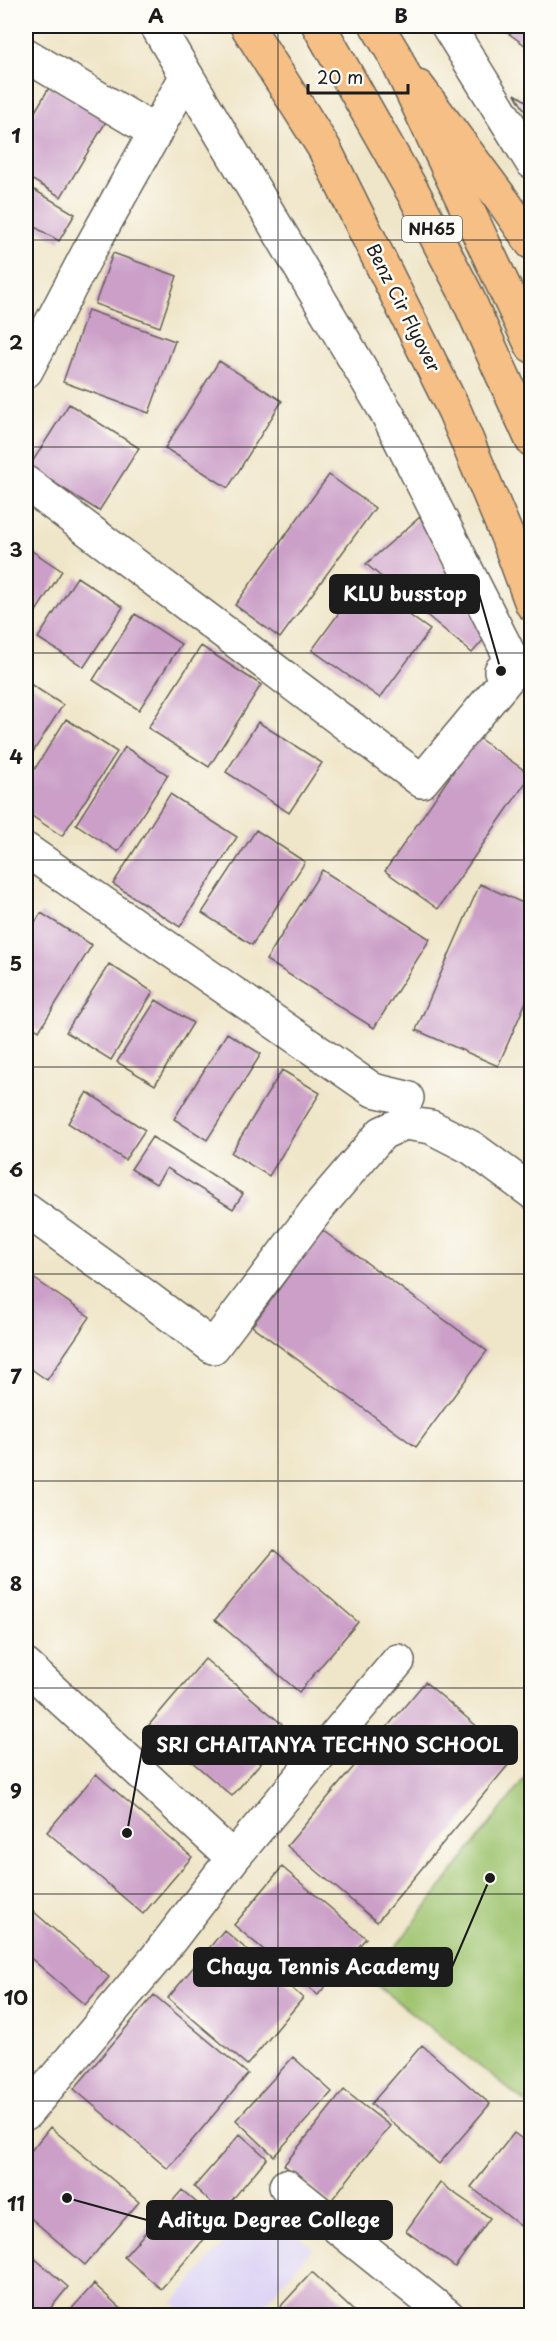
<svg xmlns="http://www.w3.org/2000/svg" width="557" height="2341" font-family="'Playpen Sans',sans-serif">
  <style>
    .built { fill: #ded5f5 }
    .green { fill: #9fc46f; stroke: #5e7046; stroke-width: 1.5 }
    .building { fill: #cb9fc8 }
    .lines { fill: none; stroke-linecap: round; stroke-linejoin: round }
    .minor-casing { stroke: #666258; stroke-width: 36 }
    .major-casing { stroke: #666258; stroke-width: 36 }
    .highway-casing { stroke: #666258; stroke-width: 36 }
    .minor { stroke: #fff; stroke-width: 33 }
    .major { stroke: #f5bf86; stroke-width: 33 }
    .highway { stroke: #f5bf86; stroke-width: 33 }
    .grid { fill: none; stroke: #1c1c1c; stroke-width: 1.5; stroke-opacity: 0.55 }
    .labels { text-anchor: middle; stroke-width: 5; stroke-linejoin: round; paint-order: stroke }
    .shield { fill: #fdfcf7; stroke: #605f5e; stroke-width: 1.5 }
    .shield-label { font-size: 16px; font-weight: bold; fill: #1c1c1c }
    .street-label { font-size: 18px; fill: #1c1c1c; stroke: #fdfcf7 }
    .leader { fill: none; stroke: #1c1c1c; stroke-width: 2 }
    .callout-dot { fill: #1c1c1c; stroke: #fdfcf7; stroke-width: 2 }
    .callout { fill: #1c1c1c; stroke: #1c1c1c; stroke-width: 2 }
    .callout-label { font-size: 20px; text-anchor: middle; font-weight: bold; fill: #fff }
    .neatline { fill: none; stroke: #1c1c1c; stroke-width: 2 }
    .grid-label { font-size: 20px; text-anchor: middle; font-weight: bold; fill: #1c1c1c }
  </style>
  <rect width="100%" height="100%" fill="#fdfcf7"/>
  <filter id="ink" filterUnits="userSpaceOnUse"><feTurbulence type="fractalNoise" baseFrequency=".0167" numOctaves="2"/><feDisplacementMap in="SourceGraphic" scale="12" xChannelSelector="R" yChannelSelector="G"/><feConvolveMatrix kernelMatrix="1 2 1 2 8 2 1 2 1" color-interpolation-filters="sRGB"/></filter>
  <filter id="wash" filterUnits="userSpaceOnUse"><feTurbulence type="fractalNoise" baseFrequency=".008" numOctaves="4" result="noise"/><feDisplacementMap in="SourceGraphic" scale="24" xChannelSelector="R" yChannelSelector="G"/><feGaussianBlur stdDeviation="1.35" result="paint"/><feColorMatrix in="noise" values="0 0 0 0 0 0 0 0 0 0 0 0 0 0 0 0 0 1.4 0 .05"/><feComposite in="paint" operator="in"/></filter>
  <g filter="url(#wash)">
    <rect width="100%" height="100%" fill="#efe5c8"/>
    <path class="built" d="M260 2202 313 2248 255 2315H187L173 2303Z"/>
    <path class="green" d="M529 1773 532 1775 531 2107 370 1980Z"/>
    <g id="blocks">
      <path class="building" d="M498 26H532V50Z
        M50 86 107 120 61 197 26 176V127Z
        M515 94 532 105V123Z
        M26 185 75 214 59 241 26 222Z
        M113 253 177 276 160 327 95 304Z
        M88 310 175 341 149 413 63 382Z
        M219 361 282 401 228 488 165 448Z
        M69 404 139 448 99 511 29 467Z
        M329 475 375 508 280 638 235 605Z
        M420 517 485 638 472 653 366 564Z
        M26 547 62 571 26 627Z
        M77 577 123 607 84 667 38 638Z
        M362 581 430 630 380 698 312 650Z
        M135 614 181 644 139 710 93 680Z
        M201 646 261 685 209 767 148 728Z
        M27 682 63 705 26 763V684Z
        M66 719 117 752 62 836 26 812V783Z
        M258 722 322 763 289 813 226 772Z
        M477 737 531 775 438 909 385 871Z
        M125 747 168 775 118 852 76 824Z
        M170 794 237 837 180 927 113 884Z
        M256 830 305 862 252 945 202 913Z
        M322 870 430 939 374 1028 266 960Z
        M480 884 532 907V988L498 1066 416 1030Z
        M41 913 92 945 39 1031 26 1022V937Z
        M109 964 153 992 111 1060 66 1032Z
        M156 1000 193 1023 155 1085 117 1062Z
        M227 1033 261 1054 207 1140 174 1119Z
        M282 1070 320 1093 269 1176 231 1153Z
        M87 1092 145 1130 125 1160 68 1123Z
        M152 1137 243 1194 233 1209 167 1168 156 1184 131 1169Z
        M322 1230 487 1351 416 1447 252 1326Z
        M26 1273 90 1317 47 1380 26 1365Z
        M274 1550 358 1622 299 1692 215 1620Z
        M205 1659 289 1730 232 1796 149 1725Z
        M425 1682 514 1758 377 1922 287 1846Z
        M96 1774 192 1857 143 1914 47 1832Z
        M282 1867 366 1938 318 1995 234 1925Z
        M26 1905 109 1977 85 2005 26 1954Z
        M224 1930 303 1998 247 2065 168 1998Z
        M154 1995 248 2074 168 2169 74 2089Z
        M422 2045 490 2104 439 2164 371 2104Z
        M293 2057 332 2092 274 2156 236 2120Z
        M344 2090 390 2126 330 2202 284 2165Z
        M50 2127 139 2202 85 2265 26 2214V2157Z
        M514 2133 532 2146V2235L471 2187Z
        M240 2134 267 2158 222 2212 194 2187Z
        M440 2183 490 2218 455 2267 406 2231Z
        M182 2190 219 2222 161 2289 124 2257Z
        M26 2251 68 2287 44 2316H26Z
        M312 2272 359 2316H288L280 2307Z
        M94 2284 129 2316H65Z"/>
    </g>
  </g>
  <g filter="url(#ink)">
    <use href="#blocks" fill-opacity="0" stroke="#666258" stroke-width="1.5"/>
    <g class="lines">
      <g class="minor-casing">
        <path id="minor" d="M157 26 388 415 516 668
          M448 26 532 162
          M26 55 155 132
          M26 371 88 253 186 77
          M26 483 422 781 516 668 501 671
          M26 850 373 1090 407 1098
          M26 1210 145 1296 213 1347 322 1203 382 1133 404 1123 431 1127 472 1148 532 1192
          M26 1666 233 1858
          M26 2113 157 1957 233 1858 398 1661
          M286 2186 448 2316"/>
      </g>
      <g class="major-casing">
        <path id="major" d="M247 26 324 148 455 412 507 536 532 604
          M418 87 503 201 532 243"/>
      </g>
      <g class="highway-casing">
        <path id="highway" d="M319 26 414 194 465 292 532 440
          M377 26 394 54 532 346"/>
      </g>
      <use href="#minor" class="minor"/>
      <use href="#major" class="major"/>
      <use href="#highway" class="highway"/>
    </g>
  </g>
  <path class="grid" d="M278 26V2316M26 240H532M26 447H532M26 653H532M26 860H532M26 1067H532M26 1274H532M26 1481H532M26 1688H532M26 1894H532M26 2101H532"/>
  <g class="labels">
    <rect class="shield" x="402" y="216" width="60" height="26" rx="4.5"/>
    <g class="shield-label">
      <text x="432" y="235">NH65</text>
    </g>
    <g class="street-label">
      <text transform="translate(403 308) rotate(63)" y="6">Benz Cir Flyover</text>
    </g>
  </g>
  <path class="leader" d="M501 671L479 594M127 1833L143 1745M490 1878L452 1967M67 2198L147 2220"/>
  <g class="callout-dot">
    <circle cx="501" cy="671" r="6"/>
    <circle cx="127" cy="1833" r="6"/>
    <circle cx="490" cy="1878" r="6"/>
    <circle cx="67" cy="2198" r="6"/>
  </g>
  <g class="callout">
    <rect x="330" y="575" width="149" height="38" rx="6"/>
    <rect x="143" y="1726" width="374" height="38" rx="6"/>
    <rect x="194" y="1948" width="258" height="38" rx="6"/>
    <rect x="147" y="2201" width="245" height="38" rx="6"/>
  </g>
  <g class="callout-label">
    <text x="405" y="601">KLU busstop</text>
    <text x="330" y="1752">SRI CHAITANYA TECHNO SCHOOL</text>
    <text x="323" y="1974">Chaya Tennis Academy</text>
    <text x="269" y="2227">Aditya Degree College</text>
  </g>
  <rect width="557" height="2341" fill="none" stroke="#fdfcf7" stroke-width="66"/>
  <path d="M308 84v9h100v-9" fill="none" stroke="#1c1c1c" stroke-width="3"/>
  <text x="317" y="84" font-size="18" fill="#1c1c1c" stroke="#fdfcf7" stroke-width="4.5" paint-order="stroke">20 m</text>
  <rect x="33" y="33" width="491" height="2275" class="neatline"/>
  <g class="grid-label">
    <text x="156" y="23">A</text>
    <text x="401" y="23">B</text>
    <text x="16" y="143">1</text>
    <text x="16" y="350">2</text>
    <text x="16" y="557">3</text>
    <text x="16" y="764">4</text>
    <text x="16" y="971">5</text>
    <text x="16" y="1177">6</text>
    <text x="16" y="1384">7</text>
    <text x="16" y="1591">8</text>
    <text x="16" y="1798">9</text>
    <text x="16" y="2005">10</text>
    <text x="16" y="2211">11</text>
  </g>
</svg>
